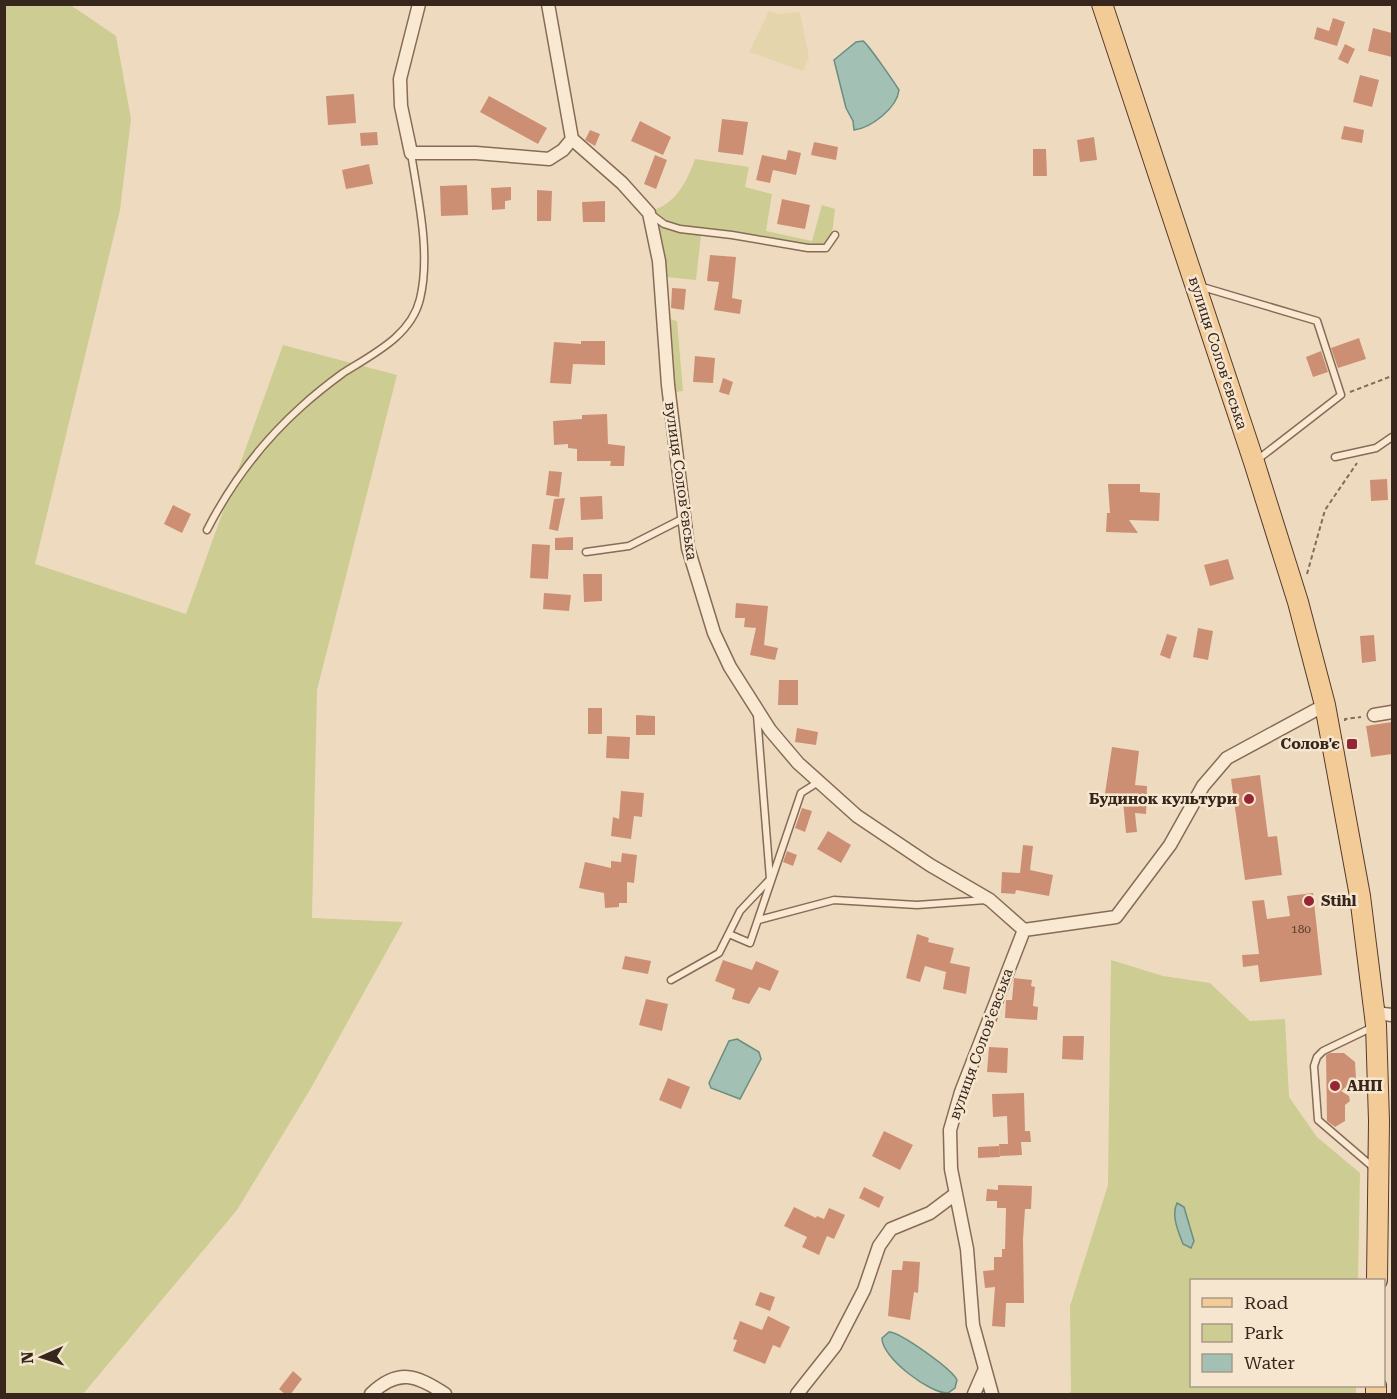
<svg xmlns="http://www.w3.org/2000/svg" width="1397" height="1399" font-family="'Roboto Serif',serif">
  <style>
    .farmland { fill: #e4d5ac }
    .green { fill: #cccc93 }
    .water { fill: #a2c0b4; stroke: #6a8e81; stroke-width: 1.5 }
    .building { fill: #cd8f74 }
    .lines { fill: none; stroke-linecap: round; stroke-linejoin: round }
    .service-casing { stroke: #876b57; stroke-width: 9 }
    .minor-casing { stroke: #876b57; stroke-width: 15 }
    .primary-casing { stroke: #553a2c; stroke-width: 22 }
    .path { stroke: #876b57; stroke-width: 2; stroke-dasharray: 4.5 3; stroke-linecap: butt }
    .service { stroke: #f9e9d2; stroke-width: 6 }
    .minor { stroke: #f9e9d2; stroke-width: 12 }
    .primary { stroke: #f3cb96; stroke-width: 20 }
    .poi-dot { fill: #972634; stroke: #f6e6cf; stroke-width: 2 }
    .labels { text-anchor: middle; stroke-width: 5; stroke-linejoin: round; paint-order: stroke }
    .number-label { font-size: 12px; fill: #5c4032 }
    .street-label { font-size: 15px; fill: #36261c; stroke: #f6e6cf }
    .poi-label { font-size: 15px; font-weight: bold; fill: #36261c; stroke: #f6e6cf; text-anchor: end }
  </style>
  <rect width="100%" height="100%" fill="#eedbbf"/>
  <path class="farmland" d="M769 11 777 14 800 12 809 57 803 71 749 52Z"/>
  <path class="green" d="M69 4 116 36 131 119 120 210 35 564 186 614 283 345 397 375 317 690 312 918 403 922 311 1088 237 1210 83 1394H5L4 5Z
    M695 159 749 167 745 187 772 194 766 231 812 241 822 205 835 209 832 234 825 245H808L675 225 661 218 654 210C677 202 687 181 695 159Z
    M658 223 673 231 701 235 696 280 666 277Z
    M670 319 677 321 683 391 675 392Z
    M1111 960 1163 976 1210 983 1250 1021 1285 1019 1289 1097 1317 1137 1360 1173 1358 1280H1192V1386H1356V1394H1067L1071 1392 1070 1306 1108 1185Z"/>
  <path class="water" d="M863 41C868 44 894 82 899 90 897 108 871 128 854 130L853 121 846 108 834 60 856 42Z
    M737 1039 759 1052 761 1059 740 1099 711 1088 709 1083 729 1041Z
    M1177 1203 1184 1207 1194 1241 1191 1248 1183 1244C1178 1231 1171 1215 1177 1203Z
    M889 1332C900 1332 952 1369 957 1380L955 1388 948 1393C930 1394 881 1357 882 1338Z"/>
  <path class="building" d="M1333 18 1345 22 1337 46 1314 39 1317 27 1329 31Z
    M1373 28 1392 33V57L1368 51Z
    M1345 44 1355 49 1348 64 1338 59Z
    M1360 75 1379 80 1372 107 1353 102Z
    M354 94 356 123 328 125 326 96Z
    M489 96 547 128 538 144 480 112Z
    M722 119 748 122 743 155 718 152Z
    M640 121 671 137 663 155 631 141Z
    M1344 126 1364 130 1362 143 1341 139Z
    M590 130 600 134 595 146 585 140Z
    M377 132 378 145 361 146 360 133Z
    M1094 137 1097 160 1080 162 1077 140Z
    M814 142 838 147 836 160 811 155Z
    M1033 149H1046L1047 176H1033Z
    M788 150 801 153 796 175 773 170 770 183 756 180 762 155 786 160Z
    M655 155 667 160 656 189 644 184Z
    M369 164 373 184 346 189 342 170Z
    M467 185 468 215 441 216 440 186Z
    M511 187V200L505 201V209L492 210 491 188Z
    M537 190 552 191 551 221H537Z
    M782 199 810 205 805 229 777 224Z
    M605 201V222H583L582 202Z
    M710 255 736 257 732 298 742 300 740 314 714 310 719 282 707 281Z
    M672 288 686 289 684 310 671 308Z
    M1359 338 1366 359 1338 368 1331 348Z
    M581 341H605V365L573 364 571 384 550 383 554 342 581 344Z
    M1321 351 1328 372 1313 377 1306 357Z
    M695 356 715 358 713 383 693 382Z
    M723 378 733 382 729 395 719 392Z
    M607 414 608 444 625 446 624 466H610L611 461H577V449L568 448V444L554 445 553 421 582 419V415Z
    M549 471 562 472 559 497 546 495Z
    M1387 479 1388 500 1371 501 1370 480Z
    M1108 484H1140V492L1160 493 1159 521 1129 520 1138 533 1106 532 1107 513H1110Z
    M602 496 603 519 581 520 580 497Z
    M565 498 558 531 549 529 554 499Z
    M173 505 191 514 182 533 164 524Z
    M573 537V550H555V538Z
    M532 544 550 545 548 579 530 578Z
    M1228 559 1234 579 1210 586 1204 565Z
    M583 574H602V601L584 602Z
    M544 593 571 595 569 611 543 609Z
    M736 603 768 606 764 645 778 648 775 660 750 655 756 628 744 627 745 618H735Z
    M1198 628 1213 631 1208 660 1193 657Z
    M1167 634 1177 637 1170 659 1160 655Z
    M1374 635 1376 661 1362 663 1360 636Z
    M779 680H798V705H778Z
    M588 708H602V734H588Z
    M636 715 655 716V735H636Z
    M1392 722V754L1371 757 1366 726Z
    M797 728 818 732 816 745 795 742Z
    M607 736 630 737 629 759 606 758Z
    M1112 747 1139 751 1135 785 1147 786 1146 814 1135 813 1137 832 1126 833 1123 801 1104 800Z
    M1260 775 1268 837 1277 836 1282 875 1245 880 1231 779Z
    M621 791 644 793 642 817 634 816 631 839 611 836 613 817 619 819Z
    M802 808 812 811 805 832 795 828Z
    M828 831 851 845 841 863 817 849Z
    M1023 845 1033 846 1030 870 1053 875 1049 896 1016 890 1015 894 1001 893 1002 872 1020 873Z
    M787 851 797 855 793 866 783 862Z
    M622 853 637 855 634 883 627 882V903H619V907L605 908 604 893 579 888 585 862 611 868V861L621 862Z
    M1313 893 1322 975 1260 982 1258 965 1243 967 1242 955 1259 954 1252 901 1264 900 1267 919 1290 916 1287 896Z
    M917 934 929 938 928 942 954 948 950 963 970 967 966 994 943 989 946 972 925 966 920 982 906 978Z
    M625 956 651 961 648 974 622 969Z
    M723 960 752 970 756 961 779 971 770 991 759 987 749 1004 732 999 735 989 715 981Z
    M1014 978 1032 980 1031 986 1035 987 1033 1006 1038 1007 1037 1020 1005 1018 1006 1000H1012Z
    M646 999 668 1004 662 1031 639 1025Z
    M1063 1036H1084L1083 1060 1062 1059Z
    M989 1047 1008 1048 1007 1073 987 1072Z
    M1330 1053H1344L1355 1062 1356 1079 1341 1091 1349 1096 1350 1101 1345 1105V1121L1335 1127 1327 1121 1326 1055Z
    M668 1078 690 1087 681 1109 659 1100Z
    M1024 1093 1025 1131H1030L1031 1142H1021L1022 1155 1000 1156 999 1144H1008L1007 1116 993 1117 992 1094Z
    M884 1131 913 1145 900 1170 872 1156Z
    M999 1146 1000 1157 978 1158V1147Z
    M998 1185 1032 1186 1031 1209H1025L1023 1239 1024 1303H1006L1005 1327 992 1326 995 1287 985 1288 983 1271 994 1270V1257H1002V1249H1005L1006 1208H997V1201H986L987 1189 998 1190Z
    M864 1187 884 1197 879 1208 859 1198Z
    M794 1207 816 1218 817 1216 824 1219 829 1208 845 1215 834 1239 827 1236 819 1255 802 1247 807 1237 784 1226Z
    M903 1261 920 1262 918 1293 914 1292 910 1320 888 1316 892 1270H902Z
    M760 1292 775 1297 770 1311 755 1305Z
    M768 1316 790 1327 780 1348 773 1345 765 1364 733 1351 737 1340 733 1339 740 1321 762 1330Z
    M293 1371 302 1379 290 1395H286L279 1389Z"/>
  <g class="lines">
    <g class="service-casing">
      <path id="service" d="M652 215 664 224 680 229 732 235 808 248H826L835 235
        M1199 286 1317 321 1341 395 1257 460
        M1335 457 1376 448 1392 437
        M207 530C231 483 261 443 301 407 314 395 328 384 343 373 373 354 411 336 420 299 431 253 418 199 411 153
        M586 552 629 546 684 518
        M757 715 770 879
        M759 920 834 900 917 905 986 900
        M729 934 750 943 801 793 820 781
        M671 980 719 953 740 911 772 877
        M1373 1027 1323 1051 1317 1057 1314 1066 1318 1120 1374 1168"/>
    </g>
    <g class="minor-casing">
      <path id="minor" d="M419 4 400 79 401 106 411 153H476L549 159 563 150 572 139
        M548 4 572 139 622 183 649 213 659 261 668 385 688 548 714 633 730 667 770 730 798 763 857 816 930 865 990 900 1024 930
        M1374 715 1392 712
        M1375 1013 1392 1015
        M371 1394C398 1368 417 1375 445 1394
        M797 1394 835 1346 864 1290 879 1246 891 1229 930 1213 954 1195
        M974 1394 984 1371
        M992 1394 973 1325 967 1249 951 1169 950 1130 961 1092 1024 930 1116 917 1170 845 1203 786 1227 758 1325 705"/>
    </g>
    <g class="primary-casing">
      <path id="primary" d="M1102 4 1254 462 1298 602 1325 705 1360 896 1376 1025 1379 1121 1377 1280
        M1376 1394V1386"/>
    </g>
    <path class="path" d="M1350 392 1392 376
      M1307 574 1325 510 1357 463
      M1345 721V719L1361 717"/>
    <use href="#service" class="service"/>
    <use href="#minor" class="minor"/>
    <use href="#primary" class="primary"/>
  </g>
  <g class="poi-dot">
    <rect x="1346" y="738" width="12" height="12" rx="3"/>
    <circle cx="1249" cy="799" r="6"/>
    <circle cx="1309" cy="901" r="6"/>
    <circle cx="1335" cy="1086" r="6"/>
  </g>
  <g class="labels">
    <g class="number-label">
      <text x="1301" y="933">180</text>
    </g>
    <g class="street-label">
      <text transform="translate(1218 353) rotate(72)" y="5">вулиця Соловʼєвська</text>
      <text transform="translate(681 481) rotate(82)" y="5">вулиця Соловʼєвська</text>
      <text transform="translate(981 1044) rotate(-70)" y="5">вулиця Соловʼєвська</text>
    </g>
    <g class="poi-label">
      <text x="1340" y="749">Солов'є</text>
      <text x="1237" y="804">Будинок культури</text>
      <text x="1321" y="906" text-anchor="start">Stihl</text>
      <text x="1347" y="1091" text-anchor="start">АНП</text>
    </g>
  </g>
  <rect width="1397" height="1399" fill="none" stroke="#36261c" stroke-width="12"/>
  <rect x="1190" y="1279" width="195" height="108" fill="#f6e6cf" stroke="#a99987" stroke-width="1.5"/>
  <rect x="1202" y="1298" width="30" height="9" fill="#f3cb96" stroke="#a99987" stroke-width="1.5"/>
  <text x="1244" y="1309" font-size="18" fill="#36261c">Road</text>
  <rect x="1202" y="1324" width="30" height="18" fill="#cccc93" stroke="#a99987" stroke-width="1.5"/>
  <text x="1244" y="1339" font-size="18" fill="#36261c">Park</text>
  <rect x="1202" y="1354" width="30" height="18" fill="#a2c0b4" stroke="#a99987" stroke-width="1.5"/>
  <text x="1244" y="1369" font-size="18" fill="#36261c">Water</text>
  <g transform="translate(42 1357) rotate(267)" stroke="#f6e6cf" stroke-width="4.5" paint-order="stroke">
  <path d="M0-4.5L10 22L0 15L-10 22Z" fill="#36261c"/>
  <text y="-9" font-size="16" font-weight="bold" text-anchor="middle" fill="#36261c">N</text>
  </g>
</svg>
